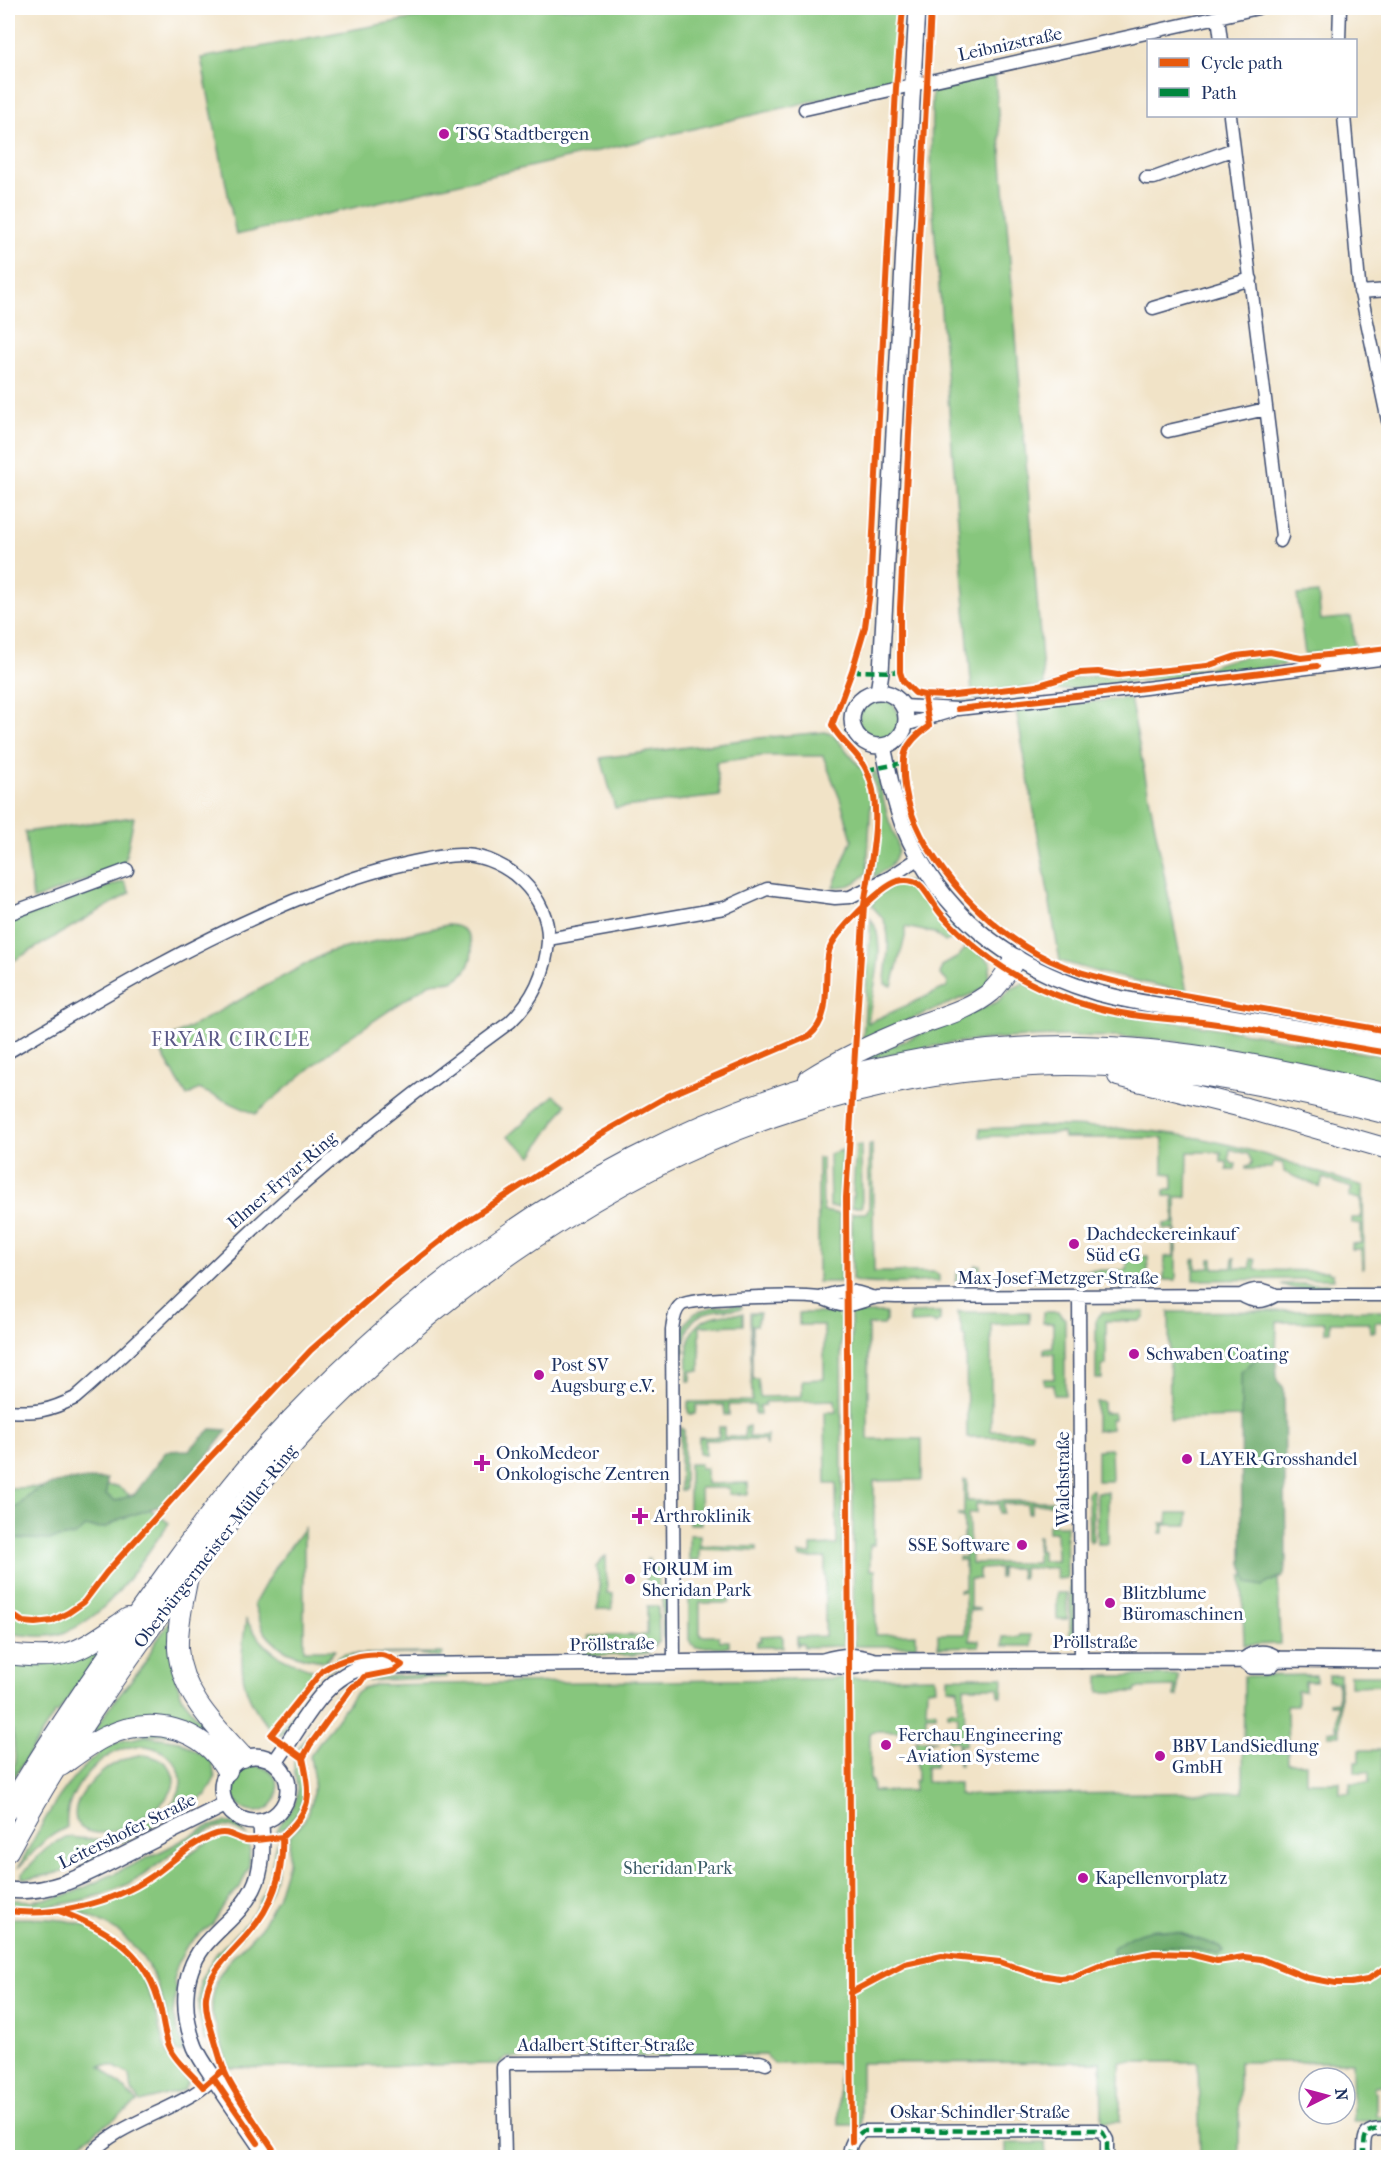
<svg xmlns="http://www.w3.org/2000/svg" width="1396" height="2165" font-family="'IM FELL French Canon',serif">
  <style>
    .green { fill: #87c67d; stroke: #517a6e; stroke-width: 1.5 }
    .forest { fill: #6dab6c; stroke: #446d65; stroke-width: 1.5 }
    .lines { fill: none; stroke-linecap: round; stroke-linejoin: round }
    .minor-casing { stroke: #3b4a6e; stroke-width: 15 }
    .tertiary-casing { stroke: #3b4a6e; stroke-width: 18 }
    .trunk-casing { stroke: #3b4a6e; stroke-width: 22 }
    .minor { stroke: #fff; stroke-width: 12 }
    .tertiary { stroke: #fff; stroke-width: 15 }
    .trunk { stroke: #fff; stroke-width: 20 }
    .quiet { stroke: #00873e; stroke-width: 4.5; stroke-dasharray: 9 4.5; stroke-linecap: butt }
    .cycleway-casing { stroke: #fff; stroke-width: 10 }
    .cycleway { stroke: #e8590c; stroke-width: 6 }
    .poi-dot { fill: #b5179e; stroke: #fff; stroke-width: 2 }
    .labels { text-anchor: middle; stroke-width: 6; stroke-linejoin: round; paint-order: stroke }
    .street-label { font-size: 18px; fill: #1b2f5e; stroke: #fff }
    .poi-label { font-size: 18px; fill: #1b2f5e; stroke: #fff; text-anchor: start }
    .park-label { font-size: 18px; fill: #3b5c67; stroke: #fff }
    .neighbourhood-label { font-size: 20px; letter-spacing: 1.5px; fill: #5c5b88; stroke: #fff }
  </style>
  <rect width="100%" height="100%" fill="#fff"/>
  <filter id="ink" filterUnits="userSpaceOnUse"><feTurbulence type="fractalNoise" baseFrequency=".0167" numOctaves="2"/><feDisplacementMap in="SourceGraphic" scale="12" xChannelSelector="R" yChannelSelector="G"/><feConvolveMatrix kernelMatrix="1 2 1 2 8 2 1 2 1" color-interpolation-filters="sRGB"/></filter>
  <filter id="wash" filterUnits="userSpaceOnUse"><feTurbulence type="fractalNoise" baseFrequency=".008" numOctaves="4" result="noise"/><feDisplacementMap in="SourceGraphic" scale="24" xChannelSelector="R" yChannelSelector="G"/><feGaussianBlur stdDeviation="1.35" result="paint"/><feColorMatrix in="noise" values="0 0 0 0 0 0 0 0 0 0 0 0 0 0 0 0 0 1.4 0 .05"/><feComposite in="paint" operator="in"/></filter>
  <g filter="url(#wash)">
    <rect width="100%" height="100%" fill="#f1e3c7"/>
    <path class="green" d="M464 8H901L895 82 236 235 201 58 463 9Z
      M995 75 1044 685 972 694 931 188 932 87Z
      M1318 593 1321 620 1351 617 1355 648 1305 654 1297 595Z
      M1271 655 1283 658 1284 665 972 700 930 702V699L972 698 1039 689 1070 679 1096 676 1120 678 1208 668C1228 658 1249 656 1271 655Z
      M1130 698 1187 992 1101 973 1060 961 1016 709Z
      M859 719a20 20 0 1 1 40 0a20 20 0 1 1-40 0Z
      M825 732 833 735 863 770 869 787 871 801 867 873C856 884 849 887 833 887L852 839 840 799 823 756H762L716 762 720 796 615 808 601 758 758 738Z
      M876 771 889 821 897 842 898 851 895 859 890 866 874 877 878 814V796L872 776Z
      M134 817 124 866 33 900 25 832Z
      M124 881 130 893 8 964V922Z
      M909 882 917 886 937 914 957 932 954 938 945 942 934 933 905 927V937L892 986 885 984C885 963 893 941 884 921 882 916 876 911 872 906 876 892 896 883 909 882Z
      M871 919C889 944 871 994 868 1023L947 987 948 982 940 975 942 966 958 957 969 944 991 963 988 984 977 992 863 1039Z
      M447 925C478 924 479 967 456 979 448 984 438 980 429 984L342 1042 255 1114 199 1089 187 1096 157 1045 328 952Z
      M1024 983C1082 1014 1147 1018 1211 1027 1270 1036 1329 1047 1388 1057V1083C1329 1070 1271 1055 1211 1046 1129 1034 1044 1033 962 1042 932 1045 902 1053 872 1059L868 1058V1056L997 1002 1011 989Z
      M554 1095 566 1105 532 1156 508 1136Z
      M1046 1126C1110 1126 1184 1131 1245 1149 1285 1160 1323 1175 1363 1186L1364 1268H1362L1361 1249H1352V1244L1361 1243V1224L1352 1223V1218H1361V1199L1349 1197 1352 1188 1323 1178 1320 1187 1284 1172 1283 1163 1273 1162 1272 1168H1264V1169H1246V1166L1251 1165 1252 1162 1248 1154 1230 1149 1229 1159 1232 1164H1236L1235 1170H1227V1162H1221V1152H1188L1187 1197H1176V1280H1164L1165 1257 1174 1256V1229H1164V1224L1174 1223 1173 1196H1164V1190H1173V1174L1163 1173V1138H1064L1063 1133 980 1137V1129Z
      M872 1144 874 1272H935L939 1276V1281C920 1281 866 1287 852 1280V1213H866L869 1208V1146Z
      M861 1145 862 1207H852L856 1146Z
      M842 1150 839 1207H830L829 1154Z
      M818 1158H822L823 1211 840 1214V1282H818Z
      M1148 1256V1280L1027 1281V1271L1127 1270 1128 1257Z
      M1233 1258H1235V1268H1250V1259H1255V1270L1328 1271 1333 1274 1334 1279 1193 1280V1260L1196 1259V1269L1210 1268V1259H1213V1268H1232Z
      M975 1265H980V1281H955L958 1271 974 1270Z
      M1283 1284H1330L1333 1286 1330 1289H1295L1281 1285Z
      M739 1305 742 1307 741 1309C707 1310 684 1311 684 1352L679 1354C680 1310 701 1306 739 1305Z
      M1388 1310V1322H1375V1332H1370L1369 1322H1330V1332H1325V1322H1277L1276 1356 1241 1417 1170 1419 1169 1312Z
      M940 1312V1321L935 1324 934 1322 910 1323V1313Z
      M958 1312H1029V1323L991 1324V1431H1032L1031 1437H967L966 1336H963Z
      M1043 1312H1058L1065 1319V1395H1054V1384H1044V1379H1054V1354L1044 1353V1349L1053 1348V1323H1043Z
      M1103 1312H1145L1144 1318 1141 1321H1106V1365H1102V1379H1096V1319Z
      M750 1313H760L757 1325H752V1379H758L760 1397 802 1396V1380L824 1379V1325H799V1313H841L843 1646 804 1647 803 1644H798L797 1647V1637L825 1636V1558H800L799 1554H811V1546L837 1545 836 1484H826L825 1412H836L835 1400 765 1402V1405L759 1406 760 1415H755V1405H729V1415H725L724 1405H697L696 1414H690L688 1412V1402L752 1401Z
      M851 1313H886V1320L883 1325H868V1439H922V1480L874 1481V1545H870V1570H875L876 1635 916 1634V1646H854Z
      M725 1314H743V1325L700 1326V1371H691V1381H688C688 1346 681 1321 725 1314Z
      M1096 1402H1103V1413H1114V1419H1111V1429L1096 1431Z
      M749 1426V1437H764L767 1435 766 1446 764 1440H705V1455L699 1454V1437H719V1427H724V1437H744L745 1427Z
      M682 1428 684 1430V1490H680V1429Z
      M1110 1449 1111 1450 1112 1481H1097V1450Z
      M689 1464H700V1468H706V1484L748 1483V1494H729V1488H700L701 1524H689Z
      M964 1480H967V1501H1066V1513H1056L1055 1504H1031V1513H1028L1027 1504H1003V1513H999V1504H976V1513H968L971 1563H1037V1536H1039V1550L1042 1551V1561H1057L1056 1532H1048V1525H1066L1067 1578 1057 1579 1056 1568H1023V1578H1021L1020 1568H1001V1578H999V1568L979 1569V1579H970V1608L979 1609V1610L969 1611 970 1640H979V1646L938 1647V1634H965V1592H959V1590L965 1589V1560H959V1557H965L964 1543H958V1541L964 1540V1517L958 1516V1514H964Z
      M117 1486 169 1523C141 1560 110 1617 63 1633 46 1639 25 1635 8 1633V1488Z
      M1093 1490V1540L1091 1542 1089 1539 1088 1491Z
      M1097 1492H1108V1544H1097Z
      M1168 1513H1188V1525H1164V1533H1161V1523H1167Z
      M304 1528V1650H335L326 1661C302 1659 278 1652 264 1631 260 1623 257 1613 254 1604L275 1567Z
      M689 1535H700V1546L757 1547V1551L699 1549V1560H689Z
      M606 1556 607 1593 613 1594 612 1609H598L600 1586 596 1567 601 1559Z
      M647 1559H650V1567H659L658 1596H647Z
      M1278 1574 1280 1644 1244 1645 1242 1575Z
      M1070 1581H1075L1074 1638 1070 1635Z
      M662 1587H667L666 1640 663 1637Z
      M1057 1593H1067V1619H1057Z
      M689 1597H729V1603H700V1636H719L720 1641H729V1647H695L689 1640Z
      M647 1606H658L659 1641 653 1647H589V1636L647 1635Z
      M171 1620 176 1680 183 1699 230 1757 227 1759 206 1735 93 1733 110 1707 144 1664 155 1643Z
      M246 1620C268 1655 281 1659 319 1672L292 1701 271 1730C238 1692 239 1667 246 1620Z
      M781 1635 783 1638V1647H757V1641H761V1636Z
      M1020 1635H1031V1646H1003V1637H1019Z
      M99 1648 100 1652 58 1713H55L13 1779 15 1759 13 1731H9L8 1725V1662Z
      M648 1651 650 1653 633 1655 584 1656 581 1654 582 1652Z
      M441 1653 443 1654 439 1658 420 1654 356 1655 333 1663 338 1657 345 1654Z
      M336 1666 319 1684 281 1736 278 1734 317 1683Z
      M447 1673V1677L368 1681 366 1678Z
      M1178 1675V1696H1175V1687L1136 1688 1135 1692H1099V1676Z
      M1316 1675V1681H1305V1691H1297V1705H1287L1288 1763H1306V1782H1340V1793H1350V1783H1369V1772H1355V1762H1359V1750H1382V1783L1388 1784V2078H1383V2085L1374 2086V2092H1376V2116H1388V2121H1353L1352 2062H1239V2158L1200 2157 1198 2062H1120V2122H1102L1101 2062 861 2063V2125H839V2063L774 2064 766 2055 506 2058 498 2064 229 2068 212 2013V2002L216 1980 227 1963 261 1927 277 1898 288 1862 290 1836 304 1821 312 1802 314 1781 310 1756 354 1695 363 1688 375 1685 935 1677 936 1688 927 1689 926 1711H936V1715H926V1731L936 1732V1734L914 1733V1731H873L870 1734V1781H872L873 1791H914V1781H917L916 1740H936V1741L926 1742V1762H936L935 1767H926V1782L959 1783V1795L1243 1792 1244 1676Z
      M1328 1675H1340V1735H1328V1731H1337L1338 1728 1336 1727 1338 1704H1329V1702L1338 1701V1682L1328 1681Z
      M1350 1675H1388V1685L1350 1686Z
      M948 1677H1002L1003 1679 1002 1696H999L998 1687H964L965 1745H960V1765H958V1741H948V1736H958V1715H948V1711L958 1710V1689L948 1688Z
      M349 1683 302 1749 298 1748 336 1696Z
      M146 1736 180 1741 212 1761 215 1778 206 1795 122 1843 121 1836C137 1825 158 1819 171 1804 194 1779 174 1749 144 1746 107 1743 62 1790 67 1827L47 1838 18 1868C42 1825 61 1783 101 1752L100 1749 121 1741Z
      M139 1755C153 1755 168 1760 173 1775 181 1800 130 1828 109 1832 74 1838 66 1814 86 1789 100 1771 117 1759 139 1755Z
      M295 1758C314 1784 302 1818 276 1833 280 1819 295 1812 297 1796 299 1782 291 1771 295 1758Z
      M232 1789a23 23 0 1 1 46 0a23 23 0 1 1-46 0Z
      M225 1822C234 1824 241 1826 246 1835 240 1832 235 1828 229 1827 204 1821 154 1872 130 1883 93 1901 48 1910 8 1905V1899L30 1901 59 1897 75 1892 166 1849 207 1827Z
      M219 1836C231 1835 239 1844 250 1845L249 1867 240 1887 226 1902 212 1925 197 1936 186 1947 177 1966 173 1979 176 1990 173 2015 184 2052H179L176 2050C163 2005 160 1967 121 1934 107 1923 90 1918 76 1910 99 1902 119 1900 141 1888 169 1872 190 1849 219 1836Z
      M71 1837C81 1839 105 1839 111 1844V1848C83 1864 55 1878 22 1878V1874C37 1859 49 1840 71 1837Z
      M276 1843 278 1845C283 1876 263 1911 243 1933 232 1946 217 1956 209 1971 202 1986 200 2005 204 2021 206 2028 209 2032 208 2039L204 2041 198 2010 200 1980 216 1954 247 1922 257 1907 270 1876Z
      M8 1918C28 1919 51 1917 72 1922 110 1931 142 1968 153 2004 164 2041 160 2051 188 2082L183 2090 141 2102 132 2091 130 2075 113 2066H100L138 2102 76 2146 66 2157H8Z
      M1006 2143H1045L1046 2157H1006Z"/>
    <path class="forest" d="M1276 1355 1277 1381 1284 1389 1286 1559 1284 1575 1262 1586 1248 1583 1242 1563 1241 1372 1259 1356Z
      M211 1429 227 1430 210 1453 163 1505 120 1519 105 1528 86 1527 76 1535 49 1540 8 1538V1510C23 1507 22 1499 34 1492 60 1478 78 1480 107 1479L106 1495 116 1501 135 1494 166 1451 189 1450Z
      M1157 1929 1180 1933 1221 1947 1224 1951 1218 1955 1189 1947 1166 1946 1117 1956 1113 1953V1948C1126 1938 1140 1930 1157 1929Z"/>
  </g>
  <g filter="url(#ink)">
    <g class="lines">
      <g class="minor-casing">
        <path id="minor" d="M1218 17 1221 40
          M1339 40 1340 8
          M805 109 1258 8
          M1230 116 1282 536 1280 541
          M1344 116 1359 284 1388 421
          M1146 178H1154L1234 149
          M1360 292 1388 290
          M1153 308 1251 279
          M1168 431 1266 409
          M903 706 958 709 1121 691 1388 658
          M905 725 952 711
          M8 914 127 870
          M548 939 724 908 767 889 835 898 850 897 890 877 919 858
          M8 1052C101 997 193 942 293 901 330 886 367 872 405 864 424 860 444 854 464 855 507 857 550 896 548 941 546 972 533 1000 510 1022 432 1079 355 1138 283 1202 212 1266 147 1336 75 1398 49 1411 36 1413 8 1411
          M1241 1295C1253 1303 1263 1303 1276 1295
          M1079 1296 1081 1662
          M820 1298C844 1289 851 1289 874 1298
          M674 1663 672 1330C673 1322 674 1310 681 1305 692 1297 802 1295 819 1298 827 1299 834 1304 841 1305 853 1306 862 1301 873 1298 880 1296 888 1297 896 1297L1241 1295C1254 1288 1263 1288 1276 1295H1388
          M87 2158C116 2125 160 2115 195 2093 202 2089 208 2083 214 2079
          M505 2158 503 2072V2067L508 2063 760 2062 766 2064
          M849 2158C849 2145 853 2138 863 2131L1096 2130 1102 2131 1107 2140V2158
          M1364 2158C1364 2133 1363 2129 1388 2129"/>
      </g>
      <g class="tertiary-casing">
        <path id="tertiary" d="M878 692 881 672 917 8
          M852 719a27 27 0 1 1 54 0a27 27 0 1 1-54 0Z
          M883 746C889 773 893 799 903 825 939 913 1009 967 1098 993 1130 1002 1164 1006 1196 1011 1260 1022 1324 1033 1388 1043
          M1244 1660 1251 1666H1269L1277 1659
          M823 1661C843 1669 855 1668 875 1661
          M222 1789a33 33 0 1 1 66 0a33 33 0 1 1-66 0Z
          M275 1762C301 1728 322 1676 367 1666L823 1661C843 1655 855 1655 875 1661L1244 1660C1255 1652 1266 1651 1277 1659L1388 1660
          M261 1822C262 1844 264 1868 253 1889 240 1914 220 1926 203 1947 181 1976 182 2015 195 2047 201 2061 211 2073 219 2086 235 2110 252 2134 268 2158
          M8 1890C54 1895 90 1872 130 1852 162 1836 194 1820 226 1804"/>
      </g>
      <g class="trunk-casing">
        <path id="trunk" d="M1118 1076 1246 1108 1388 1149
          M809 1079C842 1058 879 1041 916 1026 940 1017 971 1009 991 992 1001 983 1008 970 1015 959
          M187 1581C183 1603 177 1626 178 1649 181 1693 215 1726 243 1757
          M8 1654C70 1662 79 1651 128 1618
          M61 1766C76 1755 91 1743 107 1736 151 1715 203 1727 227 1771
          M8 1810C54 1732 106 1658 159 1584 194 1536 229 1486 269 1443 478 1216 762 1044 1078 1046 1183 1047 1286 1070 1388 1094
          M8 1851C55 1763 112 1680 171 1599 216 1539 260 1479 311 1425 437 1291 621 1164 796 1109 873 1084 952 1070 1032 1066 1153 1060 1272 1085 1388 1114"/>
      </g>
      <use href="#minor" class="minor"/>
      <use href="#tertiary" class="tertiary"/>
      <use href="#trunk" class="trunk"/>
      <path class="quiet" d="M852 671 900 672
        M867 770 903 763
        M849 2158C849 2145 853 2138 863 2131L1096 2130 1102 2131 1107 2140V2158
        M1364 2158C1364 2133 1363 2129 1388 2129"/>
      <g class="cycleway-casing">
        <path id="cycleway" d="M931 8 900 608V672L903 681 915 693 924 695 946 696 1036 686 1080 673 1098 672 1118 675 1207 666 1236 656 1270 652 1301 658 1388 648
          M924 695 929 726C919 733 909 741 905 753 903 760 904 768 904 776 908 843 970 911 1024 946 1060 970 1102 979 1144 988L1388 1031
          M958 709 1121 691 1317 666
          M8 1612 23 1622 35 1623 52 1621 68 1613 84 1602 106 1573 202 1466 311 1350 387 1283 462 1224 601 1134 668 1096 809 1036C834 1016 822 979 829 951 834 933 880 887 898 881 905 879 914 880 919 884 928 892 933 905 941 914 965 940 997 967 1030 983 1061 999 1099 1010 1133 1015 1159 1019 1184 1020 1210 1023 1270 1031 1329 1043 1388 1053
          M8 1911C53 1917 113 1903 151 1877 172 1863 191 1842 216 1834 229 1830 234 1838 246 1840 257 1841 271 1838 282 1837 313 1808 311 1797 303 1758L271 1735 322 1671C337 1660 371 1650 389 1657 393 1659 397 1662 402 1665L394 1671 364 1677 360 1683 352 1687 310 1745 303 1758
          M59 1911C105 1928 143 1949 158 1999 163 2015 163 2033 170 2048 177 2063 193 2075 203 2087L224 2069
          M850 1993 905 1964 942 1956 1000 1962 1035 1974 1059 1978 1073 1977 1109 1962 1154 1953 1189 1954 1217 1961 1244 1957 1261 1959 1308 1978 1335 1983H1351L1367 1980 1388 1966
          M214 2079 258 2143
          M852 2142 846 1198 864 905C870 865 885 807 866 769 858 752 840 742 832 725L852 671 865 627 870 591 896 88 903 8
          M279 2158C262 2132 241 2104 227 2077 221 2065 218 2050 214 2038 210 2025 205 2011 206 1997 210 1969 231 1954 248 1934 272 1907 284 1873 282 1837"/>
      </g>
      <use href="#cycleway" class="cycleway"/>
    </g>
  </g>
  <g class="poi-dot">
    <circle cx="444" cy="134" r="6"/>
    <circle cx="1074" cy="1244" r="6"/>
    <circle cx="1134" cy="1354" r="6"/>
    <circle cx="539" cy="1375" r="6"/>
    <circle cx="1187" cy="1459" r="6"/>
    <path d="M479 1454h6v6h6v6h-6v6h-6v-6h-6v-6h6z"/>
    <path d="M637 1507h6v6h6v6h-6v6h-6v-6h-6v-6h6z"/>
    <circle cx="1022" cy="1545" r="6"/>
    <circle cx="630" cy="1579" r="6"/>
    <circle cx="1110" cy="1603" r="6"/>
    <circle cx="886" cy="1745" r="6"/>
    <circle cx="1160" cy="1756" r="6"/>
    <circle cx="1083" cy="1878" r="6"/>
  </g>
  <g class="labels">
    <g class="street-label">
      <text transform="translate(1010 44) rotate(-12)" y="6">Leibnizstraße</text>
      <text transform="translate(282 1180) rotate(-41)" y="6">Elmer-Fryar-Ring</text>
      <text x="1058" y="1284">Max-Josef-Metzger-Straße</text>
      <text transform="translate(1063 1479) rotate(-90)" y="6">Walchstraße</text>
      <text transform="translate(215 1546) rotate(-52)" y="6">Oberbürgermeister-Müller-Ring</text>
      <text x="1095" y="1648">Pröllstraße</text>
      <text transform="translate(612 1644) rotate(-1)" y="6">Pröllstraße</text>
      <text transform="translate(127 1831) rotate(-26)" y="6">Leitershofer Straße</text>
      <text x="606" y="2051">Adalbert-Stifter-Straße</text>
      <text x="980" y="2118">Oskar-Schindler-Straße</text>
    </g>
    <g class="poi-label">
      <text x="456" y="140">TSG Stadtbergen</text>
      <text x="1086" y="1240">Dachdeckereinkauf<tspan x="1086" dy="21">Süd eG</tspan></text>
      <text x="1146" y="1360">Schwaben Coating</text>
      <text x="551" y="1371">Post SV<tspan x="551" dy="21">Augsburg e.V.</tspan></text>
      <text x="496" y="1459">OnkoMedeor<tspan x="496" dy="21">Onkologische Zentren</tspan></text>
      <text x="1199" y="1465">LAYER-Grosshandel</text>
      <text x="654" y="1522">Arthroklinik</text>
      <text x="1010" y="1551" text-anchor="end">SSE Software</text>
      <text x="642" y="1575">FORUM im<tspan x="642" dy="21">Sheridan Park</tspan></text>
      <text x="1122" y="1599">Blitzblume<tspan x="1122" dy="21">Büromaschinen</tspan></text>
      <text x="898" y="1741">Ferchau Engineering<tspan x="898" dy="21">- Aviation Systeme</tspan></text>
      <text x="1172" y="1752">BBV LandSiedlung<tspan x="1172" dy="21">GmbH</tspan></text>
      <text x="1095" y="1884">Kapellenvorplatz</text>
    </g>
    <g class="park-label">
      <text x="678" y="1874">Sheridan Park</text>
    </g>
    <g class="neighbourhood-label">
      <text x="231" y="1046">FRYAR CIRCLE</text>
    </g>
  </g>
  <rect width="1396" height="2165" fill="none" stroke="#fff" stroke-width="30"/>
  <rect x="1147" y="39" width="210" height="78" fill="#ffffff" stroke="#a4acbf" stroke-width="1.5"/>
  <rect x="1159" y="58" width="30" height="9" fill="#e8590c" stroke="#a4acbf" stroke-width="1.5"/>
  <text x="1201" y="69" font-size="18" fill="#1b2f5e">Cycle path</text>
  <rect x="1159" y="88" width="30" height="9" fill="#00873e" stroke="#a4acbf" stroke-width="1.5"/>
  <text x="1201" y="99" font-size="18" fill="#1b2f5e">Path</text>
  <g transform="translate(1327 2096) rotate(84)"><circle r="28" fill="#ffffff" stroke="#a4acbf" stroke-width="1.5"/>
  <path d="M0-4.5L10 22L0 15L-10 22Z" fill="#b5179e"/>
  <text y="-9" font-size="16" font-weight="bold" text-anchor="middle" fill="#1b2f5e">N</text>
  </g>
</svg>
